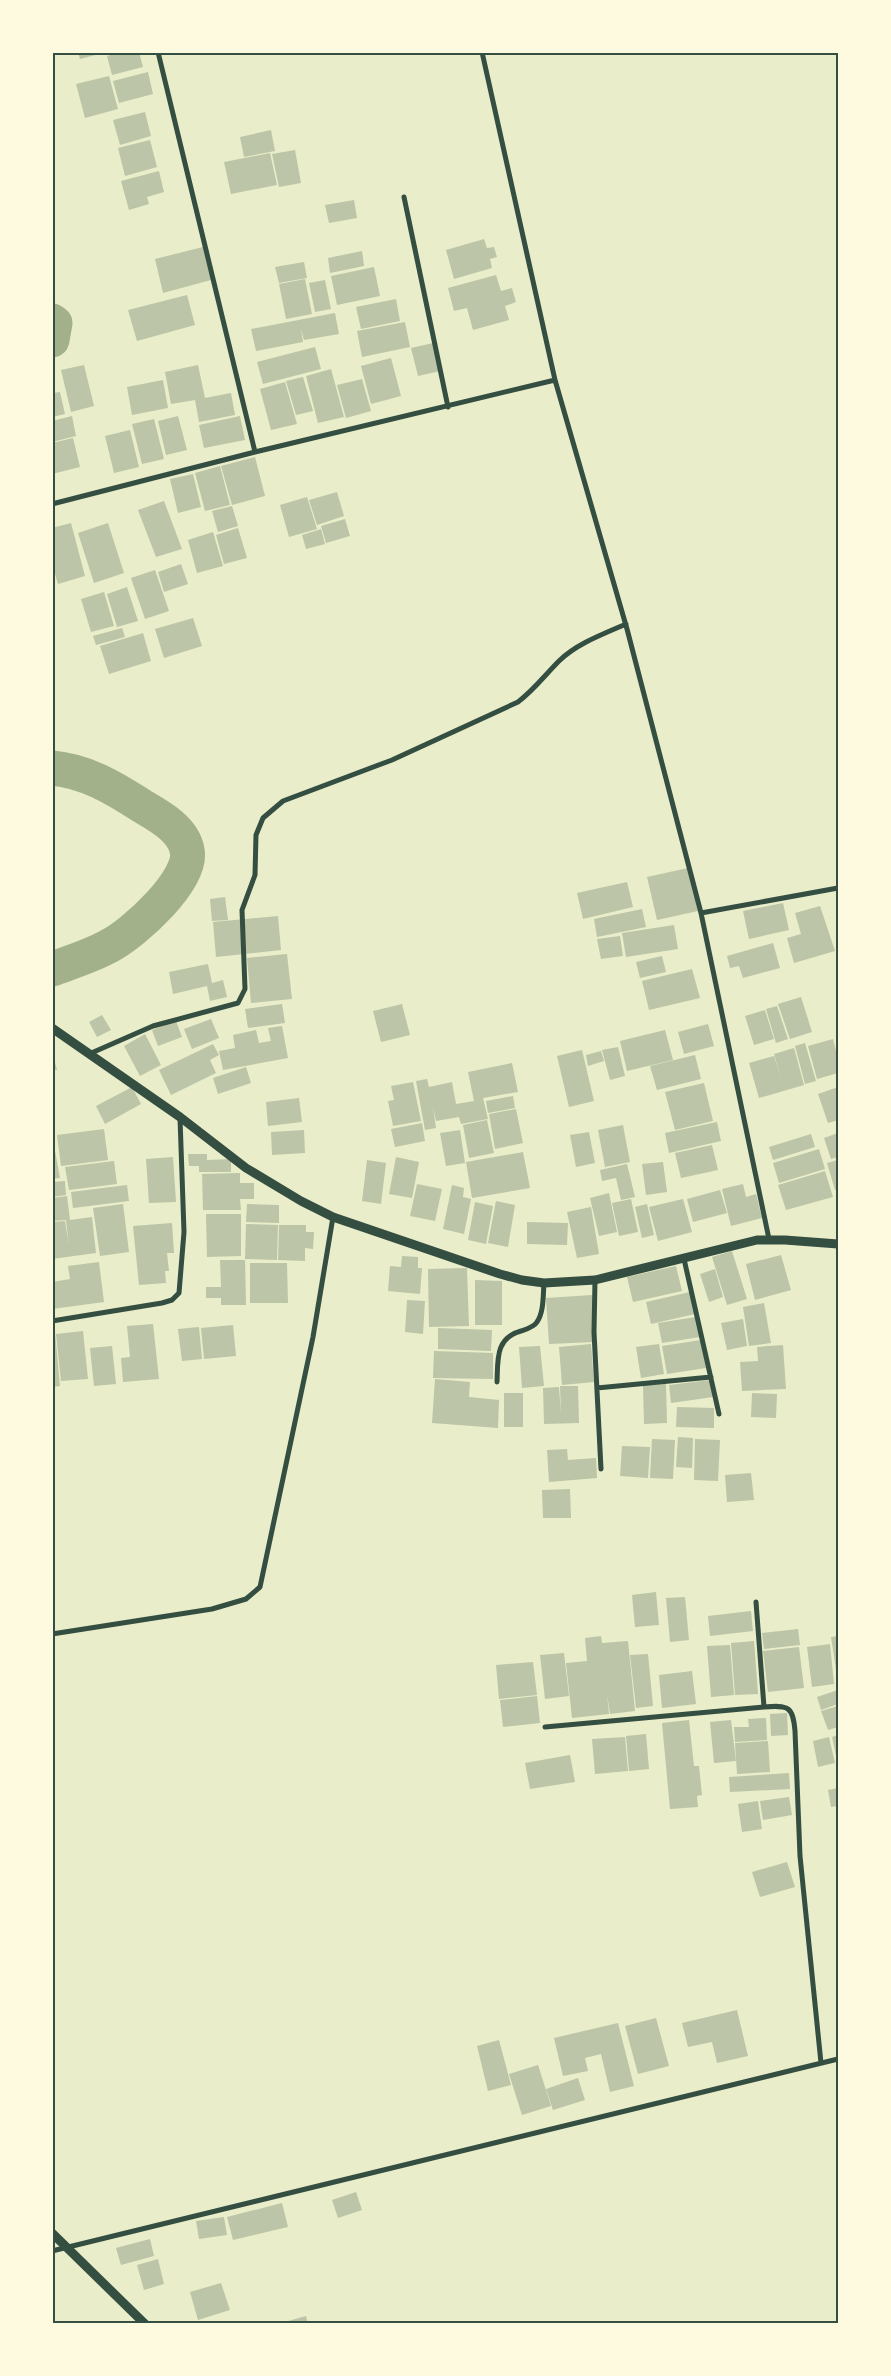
<svg xmlns="http://www.w3.org/2000/svg" width="891" height="2376" font-family="Helvetica,sans-serif">
  <style>
    .lines { fill: none; stroke-linecap: round; stroke-linejoin: round }
    .river { stroke: #a3b18a; stroke-width: 35 }
    .building { fill: #bcc5a7 }
    .minor { stroke: #344e41; stroke-width: 5 }
    .tertiary { stroke: #344e41; stroke-width: 9 }
    .neatline { fill: none; stroke: #344e41; stroke-width: 2 }
  </style>
  <rect width="100%" height="100%" fill="#e9edc9"/>
  <g class="lines">
    <path class="river" d="M52 321 55 323 52 340
      M52 768C86 771 114 788 142 806 159 816 183 829 187 850 194 879 133 934 109 946 91 956 71 962 52 969"/>
  </g>
  <path class="building" d="M78 52H103V53L80 59Z
    M120 52H139L143 67 112 75 107 56Z
    M148 72 153 94 119 103 113 81Z
    M109 76 118 109 85 118 76 84Z
    M145 112 151 136 120 145 113 120Z
    M271 130 275 151 244 157 240 137Z
    M150 140 157 167 125 176 118 148Z
    M295 150 301 183 279 187 272 154Z
    M270 153 277 185 231 194 224 162Z
    M159 171 164 192 147 197 149 204 129 210 121 181Z
    M354 200 357 218 329 223 325 205Z
    M484 239 487 248 494 247 497 257 490 259 492 268 454 279 446 250Z
    M203 247 211 280 163 293 155 259Z
    M362 251 364 266 330 273 328 258Z
    M304 262 307 278 279 283 275 267Z
    M374 267 380 296 337 305 331 276Z
    M496 275 501 291 512 288 516 302 505 306 509 320 473 330 467 308 454 311 448 288Z
    M305 279 312 314 286 319 279 284Z
    M325 280 331 309 315 312 309 283Z
    M187 295 195 325 137 341 128 310Z
    M396 299 400 321 361 329 356 307Z
    M335 313 339 334 304 340 301 329 303 342 256 351 251 329Z
    M405 322 410 347 362 357 357 331Z
    M433 343 440 371 418 376 411 348Z
    M315 347 321 369 263 384 257 362Z
    M391 358 401 396 371 404 361 366Z
    M84 365 94 406 71 412 61 370Z
    M198 365 205 398 231 393 235 415 199 422 195 400 171 404 165 372Z
    M331 369 344 417 318 423 306 376Z
    M303 377 313 411 296 415 286 381Z
    M362 379 371 411 346 418 337 385Z
    M163 380 168 408 132 415 127 387Z
    M285 382 297 424 271 430 260 389Z
    M60 392 65 414 52 417V393Z
    M72 416 76 436 52 442V421Z
    M178 416 187 450 166 455 158 421Z
    M240 416 245 440 204 448 199 425Z
    M154 419 164 459 142 464 132 424Z
    M130 430 139 467 114 473 105 436Z
    M73 438 80 467 52 474V443Z
    M255 457 265 496 232 505 221 466Z
    M220 466 230 505 205 511 195 473Z
    M193 474 201 507 178 513 170 479Z
    M337 492 344 516 317 525 309 500Z
    M307 497 317 529 289 537 280 505Z
    M164 501 182 549 156 557 138 510Z
    M232 506 238 526 218 532 212 511Z
    M345 519 350 536 326 543 321 526Z
    M71 523 85 576 58 584 52 564V528Z
    M108 523 124 573 94 583 78 533Z
    M238 528 247 558 224 564 216 535Z
    M321 529 325 544 306 549 302 535Z
    M213 532 223 566 197 573 188 540Z
    M181 564 188 584 164 592 158 572Z
    M155 570 169 611 145 619 131 578Z
    M127 587 138 621 117 627 107 594Z
    M104 592 114 626 91 632 81 599Z
    M193 618 202 646 164 658 155 629Z
    M122 628 125 637 96 645 93 636Z
    M143 633 151 661 109 674 100 646Z
    M688 868 698 911 657 920 647 877Z
    M627 882 633 907 583 919 577 893Z
    M225 897 228 920 212 921 210 899Z
    M783 903 789 930 749 939 743 911Z
    M820 906 835 951 794 963 787 938 801 934 795 913Z
    M642 909 646 927 597 937 594 919Z
    M278 916 281 950 216 957 213 922Z
    M674 925 678 949 626 957 622 933Z
    M620 936 623 956 601 959 597 939Z
    M773 943 780 968 743 978 739 966 730 968 727 956Z
    M287 954 292 999 251 1003 247 958Z
    M662 956 666 972 640 978 636 962Z
    M208 964 212 983 223 980 227 997 210 1001 207 986 173 994 169 972Z
    M692 969 700 998 649 1010 642 981Z
    M801 997 812 1032 790 1039 778 1004Z
    M282 1004 285 1023 248 1028 245 1009Z
    M402 1004 410 1035 381 1042 373 1011Z
    M777 1006 788 1039 776 1043 766 1009Z
    M765 1010 774 1039 754 1045 745 1016Z
    M102 1015 111 1030 97 1037 89 1022Z
    M211 1019 219 1038 192 1049 184 1029Z
    M176 1021 182 1037 158 1046 152 1030Z
    M708 1024 714 1046 684 1054 678 1032Z
    M282 1026 288 1058 223 1070 219 1051 235 1048 233 1035 256 1030 259 1043 271 1041 268 1028Z
    M665 1030 673 1060 627 1071 620 1041Z
    M145 1034 161 1065 140 1076 124 1046Z
    M833 1039 838 1059V1073L817 1079 808 1046Z
    M805 1043 816 1081 805 1084 795 1046Z
    M213 1044 219 1055 210 1060 216 1073 171 1095 159 1070Z
    M618 1047 625 1076 610 1080 602 1050Z
    M794 1048 804 1085 759 1098 749 1063 774 1056 781 1078 774 1054Z
    M582 1050 594 1101 569 1107 557 1056Z
    M52 1051 57 1070H52Z
    M601 1051 604 1061 588 1066 586 1055Z
    M695 1055 701 1079 657 1090 650 1066Z
    M512 1063 518 1092 483 1098 488 1119 461 1124 459 1117 436 1121 433 1107 436 1128 425 1130 416 1081 427 1079 429 1087 452 1082 456 1104 474 1101 468 1072Z
    M246 1067 251 1083 218 1094 213 1078Z
    M413 1082 421 1121 393 1126 388 1101 394 1100 391 1086Z
    M704 1083 713 1121 675 1130 665 1092Z
    M132 1087 141 1104 105 1124 96 1106Z
    M838 1087V1120L828 1123 818 1094Z
    M513 1096 515 1108 488 1113 486 1101Z
    M299 1098 302 1122 268 1126 266 1102Z
    M516 1109 523 1143 495 1149 489 1114Z
    M487 1120 494 1153 469 1158 463 1125Z
    M717 1122 721 1141 669 1153 665 1133Z
    M422 1123 425 1141 395 1147 391 1129Z
    M623 1125 630 1162 605 1167 598 1130Z
    M104 1129 108 1160 61 1166 57 1135Z
    M304 1130 305 1153 272 1155 271 1132Z
    M460 1130 465 1163 446 1166 440 1133Z
    M589 1132 595 1163 576 1167 570 1135Z
    M838 1133V1157L831 1159 824 1138Z
    M52 1134 60 1178 52 1179Z
    M811 1134 815 1147 773 1160 769 1147Z
    M712 1145 718 1170 681 1178 675 1153Z
    M819 1149 825 1169 779 1183 773 1163Z
    M523 1152 530 1188 472 1198 466 1162Z
    M188 1154H207V1160L231 1159V1172H199V1166H189Z
    M173 1157 176 1202 149 1203 146 1159Z
    M396 1157 419 1162 412 1198 389 1194Z
    M367 1160 386 1163 381 1204 362 1201Z
    M838 1160V1188L835 1190 827 1163Z
    M114 1161 117 1184 69 1190 65 1167Z
    M663 1162 667 1192 646 1195 642 1164Z
    M627 1164 635 1197 621 1200 616 1178 602 1181 600 1170Z
    M825 1171 833 1197 786 1210 778 1185Z
    M240 1173V1183H254V1199H240L241 1210H203L202 1174Z
    M65 1181 66 1195 52 1197V1182Z
    M417 1184 442 1189 435 1221 410 1216Z
    M743 1184 746 1197 756 1194 762 1218 731 1226 722 1189Z
    M127 1185 129 1201 73 1208 71 1192Z
    M452 1185 464 1188 463 1197 471 1199 464 1234 443 1229Z
    M720 1190 727 1213 693 1222 687 1199Z
    M609 1193 617 1232 599 1236 590 1198Z
    M67 1196 70 1220 92 1217 96 1253 52 1259V1222L65 1221 69 1245 66 1220 52 1221V1198Z
    M631 1199 638 1232 619 1236 612 1203Z
    M683 1199 692 1232 658 1241 649 1207Z
    M496 1201 515 1205 508 1247 488 1243Z
    M475 1202 493 1206 486 1244 468 1240Z
    M123 1204 129 1252 100 1256 93 1208Z
    M247 1204 279 1205V1223L246 1222Z
    M647 1204 654 1235 642 1238 635 1207Z
    M591 1207 599 1254 577 1258 567 1212Z
    M206 1214H241V1256L207 1257Z
    M527 1222 568 1223 567 1245 527 1244Z
    M172 1223 174 1253H167L169 1271H165L166 1283 139 1285 133 1226Z
    M246 1224 278 1225 277 1260 245 1259Z
    M279 1225H306V1232H314L313 1249 305 1248V1261L278 1260Z
    M732 1251 747 1299 727 1305 712 1257Z
    M781 1255 791 1290 755 1300 746 1264Z
    M402 1256 418 1257V1268H422L420 1294 388 1291 390 1266 401 1267Z
    M220 1260H245L246 1305H221V1298H206V1287H221Z
    M99 1262 104 1302 52 1309V1282L70 1279 68 1266Z
    M250 1263H287L288 1303H250Z
    M676 1266 682 1291 633 1302 627 1277Z
    M467 1268 469 1326 429 1327 428 1269Z
    M715 1269 723 1297 709 1302 700 1274Z
    M475 1280 502 1281V1325H475Z
    M690 1292 695 1314 651 1324 646 1302Z
    M592 1295 594 1342 549 1344 546 1298Z
    M407 1300 425 1301 423 1334 405 1332Z
    M764 1303 771 1343 749 1346 743 1307Z
    M696 1317 700 1337 662 1343 658 1323Z
    M743 1319 747 1346 727 1350 721 1323Z
    M153 1324 159 1379 123 1382 121 1358 130 1357 127 1326Z
    M233 1325 236 1356 204 1359 201 1328Z
    M199 1327 202 1359 182 1361 178 1329Z
    M438 1328 492 1330 491 1351 438 1349Z
    M83 1331 88 1379 61 1381 56 1334Z
    M55 1332 60 1386 52 1387V1333Z
    M701 1340 706 1368 667 1374 662 1346Z
    M591 1344 594 1382 562 1385 559 1347Z
    M659 1344 664 1374 641 1378 636 1347Z
    M783 1345 786 1389 742 1391 740 1362 758 1361 757 1347Z
    M112 1346 116 1384 94 1386 90 1348Z
    M540 1346 544 1386 522 1388 519 1347Z
    M434 1351 493 1353V1379L433 1378Z
    M435 1379 470 1382 469 1397 499 1400 498 1428 432 1423Z
    M710 1380 713 1397 671 1403 669 1385Z
    M666 1384 667 1423 644 1424 643 1385Z
    M560 1386H578L579 1423 544 1424 543 1388 559 1387 561 1415Z
    M504 1393H523V1427H504Z
    M752 1393 777 1394 776 1418 751 1417Z
    M677 1407 714 1408V1428L676 1427Z
    M678 1437 693 1438 692 1468 676 1467Z
    M652 1439 675 1440 673 1479 650 1478Z
    M695 1439 720 1440 718 1481 694 1480Z
    M622 1446 650 1447 648 1478 620 1476Z
    M567 1449 568 1460 596 1458 597 1478 549 1482 547 1450Z
    M751 1473 754 1500 727 1502 725 1475Z
    M570 1489 571 1518H543L542 1490Z
    M656 1592 659 1625 635 1627 632 1595Z
    M685 1597 689 1640 670 1642 666 1598Z
    M751 1611 753 1631 710 1636 708 1616Z
    M798 1629 800 1645 764 1649 762 1633Z
    M601 1636 602 1643 628 1641 635 1711 610 1714 607 1694 609 1714 572 1718 566 1663 587 1661 585 1638Z
    M838 1636V1676H837L831 1637Z
    M754 1641 758 1694 735 1695 731 1643Z
    M830 1644 834 1684 812 1687 807 1647Z
    M730 1645 734 1695 711 1697 707 1646Z
    M799 1647 804 1688 768 1692 763 1651Z
    M564 1653 569 1696 545 1699 540 1655Z
    M648 1654 653 1706 636 1708 630 1655Z
    M533 1662 537 1695 499 1699 496 1665Z
    M692 1671 696 1704 662 1708 659 1675Z
    M838 1690V1704L821 1710 817 1697Z
    M537 1696 540 1723 503 1727 500 1700Z
    M838 1706V1727L828 1730 821 1711Z
    M787 1713 788 1735 771 1736 770 1714Z
    M766 1718 767 1740 735 1742 734 1727H749L748 1719Z
    M689 1720 694 1766H699L702 1795 697 1796 698 1807 670 1809 662 1723Z
    M731 1720 736 1761 714 1763 710 1722Z
    M646 1734 649 1769 629 1771 626 1736Z
    M838 1735V1765L832 1737Z
    M625 1737 628 1771 595 1774 592 1739Z
    M829 1737 835 1763 818 1767 813 1741Z
    M768 1741 770 1772 737 1774 735 1743Z
    M570 1755 575 1782 530 1789 525 1763Z
    M789 1773 790 1789 730 1792 729 1777Z
    M838 1788V1806L831 1807 828 1790Z
    M789 1797 792 1815 763 1820 760 1801Z
    M758 1801 762 1829 742 1832 738 1804Z
    M787 1862 795 1887 760 1897 752 1872Z
    M737 2010 748 2056 717 2063 712 2042 688 2047 682 2023Z
    M656 2018 669 2066 638 2074 625 2026Z
    M618 2023 634 2086 610 2092 601 2054 585 2058 588 2071 563 2076 554 2038Z
    M499 2040 511 2085 488 2091 477 2046Z
    M538 2065 551 2106 522 2115 509 2074Z
    M578 2078 585 2100 553 2110 546 2089Z
    M356 2192 362 2210 338 2218 332 2200Z
    M282 2203 288 2227 233 2240 227 2217Z
    M224 2217 227 2235 199 2239 196 2221Z
    M150 2239 154 2256 121 2265 116 2248Z
    M158 2259 164 2284 144 2290 137 2265Z
    M221 2283 230 2310 198 2320 190 2292Z
    M306 2316 308 2324H281V2323Z"/>
  <g class="lines">
    <path class="minor" d="M158 52 255 452
      M482 52 555 380 627 629 701 913 769 1239
      M404 197 448 407
      M52 504 255 452 555 380
      M701 913 838 888
      M89 1054 153 1026 238 1003 245 989 242 910 255 875 256 835 263 818 283 801 392 760 518 702C534 690 545 675 559 661 576 644 603 634 626 624
      M684 1259 719 1414
      M595 1280 594 1332 601 1469
      M52 1321 162 1303 172 1300 179 1293 184 1232 180 1118
      M497 1382C498 1360 495 1338 521 1331 527 1329 534 1327 537 1322 544 1312 543 1295 544 1283
      M597 1388 711 1377
      M756 1602 764 1707
      M52 1634 212 1609 246 1599 260 1587 313 1337 333 1217
      M545 1727 764 1707C788 1705 793 1706 795 1731L800 1856 821 2063
      M52 2251 838 2059"/>
    <path class="tertiary" d="M52 1028 180 1117 246 1168 301 1201 333 1217 500 1274 522 1280 544 1283 595 1280 757 1240H785L838 1244
      M52 2233 145 2324"/>
  </g>
  <rect width="891" height="2376" fill="none" stroke="#fefae0" stroke-width="108"/>
  <rect x="54" y="54" width="783" height="2268" class="neatline"/>
</svg>
